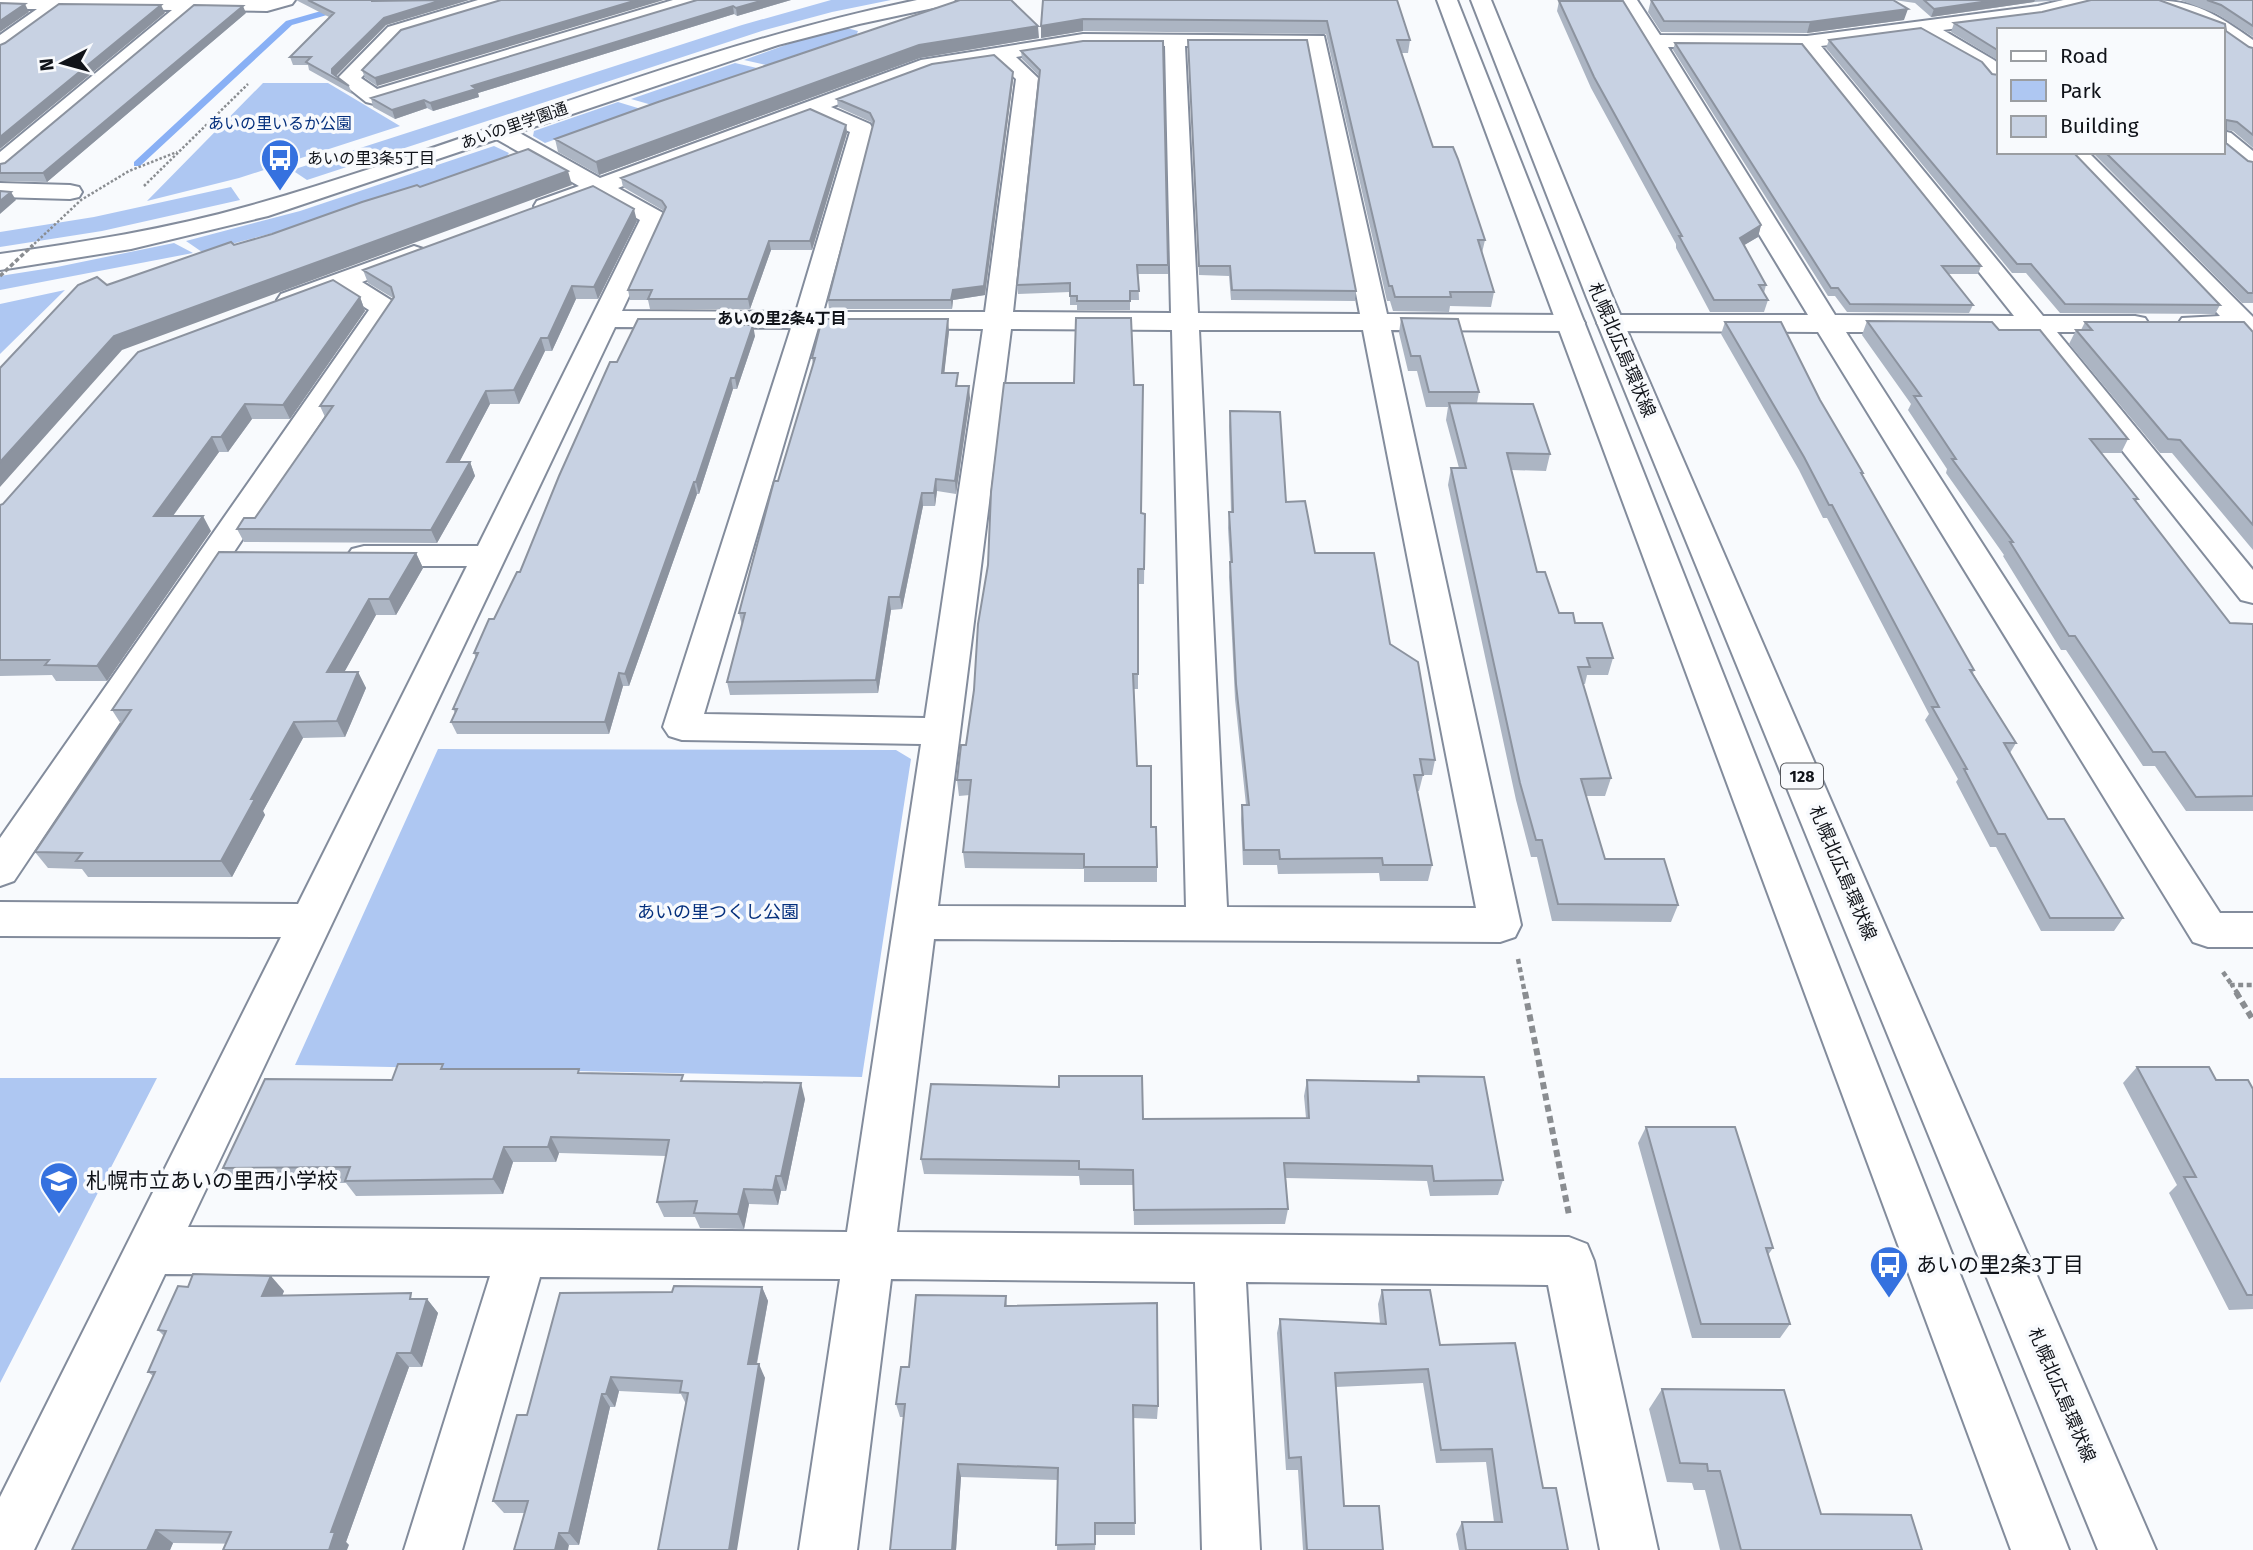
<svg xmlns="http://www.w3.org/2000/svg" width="2253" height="1550" font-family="'Fira Sans','Noto Sans JP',sans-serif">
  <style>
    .green { fill: #aec7f2 }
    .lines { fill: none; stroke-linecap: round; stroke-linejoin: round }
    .stream { fill: #89b0f5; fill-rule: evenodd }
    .street-casing { stroke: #838c9c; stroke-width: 4 }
    .secondary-casing { stroke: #838c9c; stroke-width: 4 }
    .primary-casing { stroke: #838c9c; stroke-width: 4 }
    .path-far2 { stroke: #8a8d91; stroke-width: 2.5; stroke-dasharray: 2.5 2; stroke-linecap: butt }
    .path-far1 { stroke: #8a8d91; stroke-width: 4.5; stroke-dasharray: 5 3.5; stroke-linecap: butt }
    .path { stroke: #8a8d91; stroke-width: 6; stroke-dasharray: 7 4.5; stroke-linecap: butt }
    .street { fill: #fff; fill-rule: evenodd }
    .secondary { fill: #fff; fill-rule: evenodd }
    .primary { fill: #fff; fill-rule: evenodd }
    .path-bridge-far1 { stroke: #8a8d91; stroke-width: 2.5; stroke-dasharray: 2.5 2; stroke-linecap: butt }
    .path-bridge { stroke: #8a8d91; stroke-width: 3.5; stroke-dasharray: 4.5 2.5; stroke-linecap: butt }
    .wall { fill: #acb5c3 }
    .shaded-wall { fill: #8c939f }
    .building { fill: #c8d2e3; stroke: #8c939f; stroke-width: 2 }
    .labels { text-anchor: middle; stroke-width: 7; stroke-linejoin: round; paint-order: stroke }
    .far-park-label { font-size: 16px; fill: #05307d; stroke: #f8fafd }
    .far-street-label { font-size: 16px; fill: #101319; stroke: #f8fafd }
    .far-poi-label { font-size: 16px; fill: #101319; stroke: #f8fafd; text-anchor: start }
    .far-neighbourhood-label { font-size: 16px; font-weight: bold; fill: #101319; stroke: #f8fafd }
    .shield { fill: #f8fafd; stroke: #56585d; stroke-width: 2 }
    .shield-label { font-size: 16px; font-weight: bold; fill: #101319 }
    .street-label { font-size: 18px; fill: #101319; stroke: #f8fafd }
    .park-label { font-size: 18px; fill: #05307d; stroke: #f8fafd }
    .near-poi-label { font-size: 21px; fill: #101319; stroke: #f8fafd; text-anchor: start }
  </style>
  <rect width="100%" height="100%" fill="#f8fafd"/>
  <path class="green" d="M831 0H891L832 12 765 30 307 180 292 170 742 25Z
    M847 28 858 31 856 36 766 65 744 60 791 43Z
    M735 63 757 68 652 105 631 99Z
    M263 83H328L400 126 239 178 147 201Z
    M618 102 641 109 545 143 533 136 534 131Z
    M494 146 509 153 504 160 314 222 202 252 186 241 300 211Z
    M231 187 240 200 102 231 0 247V232L94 217Z
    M174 243 193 253 0 290V276L57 267Z
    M65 290 0 354V304Z
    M438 749 896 750 911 759 862 1077 295 1065Z
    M0 1078H157L0 1383Z"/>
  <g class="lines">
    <path class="stream" d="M354 0H363L355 7 292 25 140 166H134V162L286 21 349 3Z"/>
    <g class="street-casing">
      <path id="street" d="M0 0H295L292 4 267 11 196 10 8 169 0 171V152L172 10 62 9 7 49 0 51V35L37 9H0Z
        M478 0H509L506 4 402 35 361 78 377 89 673 0H704L701 4 374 104 366 102 337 79 388 27Z
        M1617 0H1637L1660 35 1807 36 2038 6 2063 0H2096L2093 4 2038 18 1943 30 1994 60 1999 64V82L1991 81 1980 68 1919 34 1821 46 2043 316H2135L2145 318 2149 324 2145 330 2135 332H2057L2253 570V603L2241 600 2028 332H1846L2220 913H2253V947H2208L2193 942 1818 332 1611 331 1601 329 1597 323 1601 317 1611 315H1808ZM1668 47 1801 48 2014 316 1835 315Z
        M2149 0C2196 0 2216 14 2253 40V55L2246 53 2223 37V30C2211 30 2168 10 2152 4Z
        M1083 34 1324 36 1387 314 1571 315 1581 317 1585 323 1581 329 1571 331 1391 330 1521 925 1515 937 1500 942 934 939 897 1232 1569 1237 1587 1244 1594 1261 1658 1550H1600L1548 1285 1246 1282 1260 1550H1202L1195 1282 891 1279 857 1550H799L840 1279 540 1277 462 1550H404L490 1276 165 1274 34 1550H0V1497L281 937 0 936V902L298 904 467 566H364L352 563 347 556 352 549 364 546H478L640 220 596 196C579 202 556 216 537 211L534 206 537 201 579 186 491 136 488 131 491 126H507L600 178 921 60ZM1083 46H1165L1171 313 1013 312 1038 78 1016 57ZM1185 46H1308L1360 314 1198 313ZM995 60 1016 79 985 312H823L873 129 870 124 831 107 932 70ZM811 115 850 132 796 312 622 311 666 218 663 213 618 188ZM615 327 791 328 663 727 669 736 682 740 921 744 847 1232 188 1227ZM818 328 983 329 925 718 704 714ZM1011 329 1172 330 1186 907 938 906ZM1199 330H1363L1476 908 1227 907Z
        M2223 131 2231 133 2253 151V170L2245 168 2223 150Z
        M2064 152H2088L2253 317V342L2243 340 2237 333 2182 330 2178 324 2182 318 2220 316Z
        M0 183 70 185 79 187 82 192 79 197 70 199 0 197Z
        M414 246 423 249 427 254 423 259 362 282 394 302 397 308 14 881 0 886V838L369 310 339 291 299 306 290 308 281 306 277 300 281 294Z"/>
    </g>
    <g class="secondary-casing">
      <path id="secondary" d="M917 0H955L952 4 859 24 778 45 268 216 131 249 0 270V254C84 242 168 229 249 206 474 142 687 47 917 0Z"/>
    </g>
    <g class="primary-casing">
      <path id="primary" d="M1437 0H1457L2069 1550H2011Z
        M1471 0H1491L1613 298 2156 1550H2098L1587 298Z"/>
    </g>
    <path class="path-far2" d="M144 186 248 84"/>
    <path class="path-far1" d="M1518 959 1525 994
      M2223 972 2232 985
      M2238 994 2232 985H2253"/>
    <path class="path" d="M1525 992 1569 1215
      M2236 992 2253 1020"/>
    <use href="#street" class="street"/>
    <use href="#secondary" class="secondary"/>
    <use href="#primary" class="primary"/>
    <path class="path-bridge-far1" d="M31 247 81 200 129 171 177 152"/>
    <path class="path-bridge" d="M0 276 33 245"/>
  </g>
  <path class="wall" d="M296 0H469L386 25 336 76 349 86 352 94 309 70 308 65H293L290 57 329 17Z
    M501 0 377 86 365 78 362 70Z
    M697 0H791L737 16 734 14 478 93 479 97 433 111 427 108 395 119 373 107 371 98Z
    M960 0 1039 38 920 58 599 175 558 152 555 139Z
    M1043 0H1397L1410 40 1408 53H1401L1433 147 1485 240 1482 253 1494 292 1491 307 1450 306 1449 312 1393 311 1390 301H1387L1326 34 1083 31 1041 38V26Z
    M1651 0 1904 20 1807 33 1661 32 1648 12Z
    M1894 0H2065L2034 2 1931 17 1915 3Z
    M2180 0H2253V37L2217 14Z
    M1559 1 1761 225 1758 237 1744 245 1766 285 1764 293 1768 300 1764 312H1710L1676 248V244L1591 88 1557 11Z
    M2042 12 2226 31 2249 47 2253 48V148L2233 131 2226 130V143L2248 161 2253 162V303H2242L2092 152H2223L1999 30V61L1951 32 1954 23Z
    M246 13 47 182 0 181V164L5 163Z
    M1188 40 1356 291 1355 301 1231 300 1229 276 1199 275Z
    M1829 40 1992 74 2220 305 2215 314 2060 313 2026 273H2012L1826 48Z
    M1083 41 1168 265V274H1138L1139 300H1130V310H1077V305H1070V292L1018 294 1017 285 1040 77 1022 59 1021 51Z
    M1675 43 1981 266 1978 274H1948L1973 305 1969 313 1847 312 1835 296H1828L1673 50Z
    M1013 80 985 295 953 300 952 309H829L828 300 873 126 871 122 838 107 837 99Z
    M846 125 847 133 812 250H771L750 309H650L648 300H630L628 290 664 211 623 187 621 178Z
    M637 221 598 299H576L552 351H545L519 404H490L459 462H470L475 476 437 543 244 542 237 529 255 518 325 417 320 406 393 298 368 283 363 270Z
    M360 297 365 311 290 419H252L228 452H219L173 516 211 531 107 681H56L52 675 0 676V505L3 504Z
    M1401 318 1479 392 1477 403 1550 454 1546 471 1511 470 1537 572 1559 613 1575 623 1613 658 1608 675H1587L1585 684H1583L1611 778 1605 796H1586L1605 859 1678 905 1671 922 1552 921 1537 857H1531L1516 800 1448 485 1451 468H1459L1446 420 1448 407H1426L1417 371H1408L1399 333Z
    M740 319 742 325 755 336 737 389H733L699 494H697L629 686H623L609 734H457L451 722 455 713 453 709 476 658 474 653 520 572 617 362Z
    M1867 321 1999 330 2128 439 2121 453H2101L2138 499 2136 501 2230 623 2253 624V811H2186L2155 766H2143L2066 650H2061L2003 556 2004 555 1946 473 1947 469 1908 410 1911 404 1862 335Z
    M1725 322 1820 400 1863 473 1862 475 1974 670 1973 673 2016 743 2010 753 2048 819 2123 918 2114 931H2041L1996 847H1990L1956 782 1958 779 1925 720 1929 714 1827 518H1823L1799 470 1721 334Z
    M2085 322 2253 332V550L2172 453H2160L2069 344 2076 330H2081Z
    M949 331 944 373 959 386 970 398 956 494 937 491 935 506H923L902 609 891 610 878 693 730 695 727 682 742 626 739 613 813 365 812 358Z
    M1134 385 1141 513 1145 514 1144 584H1138V689H1134L1137 766 1151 827 1157 867V882H1084V869L965 868 963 852 970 795 959 796 957 780 966 745Z
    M1230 411 1286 502 1315 553 1390 644 1435 760 1432 775H1423L1419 791H1417L1432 865 1428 881H1380L1379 873 1278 874 1277 865H1243L1241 820 1242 805H1246L1235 699 1229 577 1230 562 1228 528 1229 512H1231L1229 426Z
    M416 553 423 568 396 615H376L344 672H358L366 688 345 737 303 738 263 811 265 815 232 877H88L82 869 48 868 35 852 121 724 112 710Z
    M2137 1067 2216 1080 2253 1089V1309L2229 1310 2169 1193 2177 1185 2123 1083Z
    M446 1069 580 1073 685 1081 805 1099 786 1191H781L778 1205 749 1204 744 1229 700 1228 695 1217H664L657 1202 666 1156 559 1153 556 1162H513L503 1194 356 1196 346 1183H236L223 1168 392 1080Z
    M1418 1076 1503 1180 1498 1195 1430 1196 1427 1181 1286 1178 1288 1209 1285 1224 1134 1225 1133 1185H1080L1079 1176 924 1174 921 1159 1143 1119 1306 1118 1304 1096 1307 1080 1416 1082Z
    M1646 1127 1773 1248 1768 1255 1790 1324 1780 1338H1692L1638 1143Z
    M188 1287 284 1291 282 1296 427 1299 438 1313 422 1367H409L346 1542 349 1545 173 1543 170 1550H72L153 1376 148 1372 164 1336 158 1330Z
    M762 1287 768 1301 757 1364 765 1378 686 1404 681 1394 619 1391 615 1407H610L579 1545H569L524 1513H504L493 1501 527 1415 672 1292Z
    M1382 1290 1440 1345 1543 1488 1568 1550H1459L1456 1534 1462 1522H1494L1486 1462 1436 1463 1423 1383 1336 1387 1344 1506 1383 1550H1303L1298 1470H1286L1277 1333 1280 1319 1380 1324 1378 1304Z
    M1006 1296 1007 1306 1158 1406 1157 1419 1133 1418 1135 1535H1096L1095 1550H1057L1058 1480 961 1477 956 1550H890L904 1417H900L896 1404 909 1367Z
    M1662 1389 1821 1514 1922 1550H1720L1705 1490H1694L1692 1483 1667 1482 1649 1409Z"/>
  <path class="shaded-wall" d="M442 0H469L386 25 335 77 332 73V69L384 18Z
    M637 0H664L377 86 375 78Z
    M764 0H791L737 16 736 8Z
    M1995 0H2035L2034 2 1931 17 1934 9Z
    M25 4 29 12 0 32V21Z
    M161 5 165 13 0 149V137Z
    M243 6 246 13 47 182 43 173Z
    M733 6 734 14 478 93 479 97 433 111 430 103 472 86Z
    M1908 9 1904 20 1807 33 1810 22Z
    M1083 19V31L1041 38V26Z
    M1038 26 1039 38 920 58 599 175 596 162 919 45Z
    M1013 72V80L985 295 953 300 952 309 951 300 953 290Z
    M424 100 427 108 395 119 392 110Z
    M846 125 847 133 812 250 810 241Z
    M568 171 572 185 122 350 0 487V462L114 336Z
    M11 192 16 200 0 214V201Z
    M634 209 637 221 598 299 594 287Z
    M1761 225 1758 237 1736 250 1740 238Z
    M769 241 771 250 750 309 748 299Z
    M572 286 576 299 552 351 548 338Z
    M360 297 365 311 290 419 283 405Z
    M948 319 949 331 943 385 942 373Z
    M753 325 755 336 737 389 735 378Z
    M541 338 545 351 519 404 514 390Z
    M731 378 733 389 699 494 696 482Z
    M969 386 970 398 956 494 955 481Z
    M486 391 490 404 452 476 447 462Z
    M245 404 252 419 228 452 221 437Z
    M212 437 219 452 162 531 154 516Z
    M470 462 475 476 437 543 431 530Z
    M936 479 937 491 935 506 934 493Z
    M694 482 697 494 629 686 625 674Z
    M922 493 923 506 902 609 900 597Z
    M203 516 211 531 107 681 97 666Z
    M416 553 423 568 396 615 389 599Z
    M889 597 891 610 878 693 876 680Z
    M369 599 376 615 335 689 327 672Z
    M358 672 366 688 345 737 337 721Z
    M619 673 623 686 609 734 605 722Z
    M294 722 303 738 263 811 265 815 232 877 221 861 251 799Z
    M801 1083 805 1099 786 1191 781 1176Z
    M551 1137 559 1153 556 1162 548 1147Z
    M504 1147 513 1162 503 1194 493 1179Z
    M776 1176 781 1191 778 1205 773 1190Z
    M744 1189 749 1204 744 1229 738 1214Z
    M271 1276 284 1291 276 1311 262 1296Z
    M762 1287 768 1301 754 1377 748 1364Z
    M427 1299 438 1313 422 1367 411 1353Z
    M397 1353 409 1367 346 1542 349 1545 347 1550H329L331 1532Z
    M759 1364 765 1378 737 1550H729Z
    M611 1377 619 1391 615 1407 606 1394Z
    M602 1394 610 1407 579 1545 569 1533Z
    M958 1464 961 1477 956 1550H952Z
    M156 1530 173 1543 170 1550H147Z
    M559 1533 569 1545 568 1550H555Z"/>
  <path class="building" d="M308 0H372V1L442 0 384 18 332 69V73L349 86 306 62 311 57H290L334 13Z
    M501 0H637L375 78 362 70 401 30Z
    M697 0H764L736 8 733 6 472 86 476 89 430 103 424 100 392 110 371 98Z
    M960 0H1011L1038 26 919 45 596 162 555 139 658 102Z
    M1043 0H1397L1410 40H1397L1433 147H1453L1458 159 1485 240H1478L1494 292H1450L1451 297H1395L1392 286H1389L1327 21 1083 19 1041 26Z
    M1651 0H1893L1908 9 1810 22 1664 21Z
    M1924 0H1995L1934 9Z
    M2091 0H2159L2225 24 2226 31 2249 47 2253 48V135L2237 122 2226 120V143L2248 161 2253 162V293H2248L2105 152H2223V30H1999V51L1954 23 2042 12Z
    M2207 0H2253V26L2221 5Z
    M1559 1H1623L1761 225 1740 238 1766 285H1759L1768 300H1714L1679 236H1682L1594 77Z
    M0 3 25 4 0 21Z
    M59 4 161 5 0 137V45L5 43Z
    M194 5 243 6 43 173H0V164L5 163Z
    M1921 28 1982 62 1992 74 1999 75V152H2073L2220 305 2065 304 2031 264H2017L1829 40Z
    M1188 40H1307L1356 291 1232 290 1230 266H1199Z
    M1083 41H1163L1168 265H1137L1139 291H1130V301H1077V296H1070V283L1017 285 1040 70 1021 51Z
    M1675 43 1802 44 1981 266H1942L1973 305 1850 304 1838 288H1831Z
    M994 55 1013 72 984 286 953 290 951 300H828L874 121 870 113 837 99 932 64Z
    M810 109 846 125 810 241H769L748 299H648L652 290H628L666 207 662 201 621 178Z
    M528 149 568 171 114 336 0 462V368L78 285 97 277 107 285 231 242 234 245 272 234 362 202 417 185 420 187Z
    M593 186 634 209 594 287 572 286 548 338H541L514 390 486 391 447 462H470L431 530 237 529 244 518H255L333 406H320L394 297 391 287 363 270Z
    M0 191 11 192 0 201Z
    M333 280 360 297 283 405 245 404 221 437H212L154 516H203L97 666 45 665 49 660H0V505L3 504 138 352Z
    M1076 318H1131L1134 385H1143L1141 513 1145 514 1144 569H1138V674H1133L1137 766H1151V827H1156L1157 867H1084V854L963 852 971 780H957L961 745H966L974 690 978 624 988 565 991 492 1004 383H1074Z
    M1401 318 1458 319 1479 392H1429L1420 356H1411Z
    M638 319H740L738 325H753L735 378H731L696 482H694L625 674 619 673 605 722H451L457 709H453L478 653H474L489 619H494L517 572H520L559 476 610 362H617Z
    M822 319H948L942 373H958L956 386H969L955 481 936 479 934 493H922L900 597H889L876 680 727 682 745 613H739L774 481H778L815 358H812Z
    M1867 321 1992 322 1999 330H2040L2128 439H2090L2138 499H2134L2230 623 2253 624V796L2196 797 2165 752H2153L2075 636H2069L2010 542H2013L1952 459H1956L1914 396H1921Z
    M1725 322H1781L1820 400 1863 473H1861L1974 670H1970L2016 743H2004L2048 819H2064L2123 918H2050L2005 834H1998L1964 769H1967L1932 707H1939L1832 505H1829L1804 457Z
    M2085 322H2244L2253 332V525L2180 440 2168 439 2076 330H2092Z
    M1449 403 1533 404 1550 454 1507 453 1537 572H1545L1559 613H1573L1575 623H1602L1613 658H1587L1590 667H1578L1611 778 1581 779 1605 859H1664L1678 905 1558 904 1542 840H1536L1520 783 1451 468H1466Z
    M1230 411 1280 412 1286 502 1305 501 1315 553H1374L1390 644 1418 662 1435 760 1420 759 1423 775H1414L1432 865H1383L1382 858 1280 859 1279 850H1244L1242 805H1249L1236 684 1230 562H1232L1229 512H1233Z
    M219 552 416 553 389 599H369L327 672H358L337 721 294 722 251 799H255L221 861H76L82 853 35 852 131 710H112Z
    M398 1064H443L441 1069H579L578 1073 683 1075 681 1081 801 1083 781 1176H776L773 1190 744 1189 738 1214 694 1213 697 1201 657 1202 669 1140 551 1137 548 1147H504L493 1179 345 1181 350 1167 223 1168 265 1079 392 1080Z
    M2137 1067H2209L2216 1080H2248L2253 1089V1295H2247L2184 1177H2196Z
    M1059 1076H1142L1143 1119 1309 1118 1307 1080 1419 1082 1418 1076 1484 1077 1503 1180 1434 1181 1432 1166 1284 1163 1288 1209 1134 1210 1133 1170 1079 1169V1161L921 1159 931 1084 1059 1087Z
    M1646 1127H1735L1773 1248H1766L1790 1324H1701Z
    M193 1274 271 1276 262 1296 411 1293 410 1299H427L411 1353H397L331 1532H335L329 1550H223L231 1532 156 1530 147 1550H72L155 1372H148L166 1331 158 1330 178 1286 188 1287Z
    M674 1286 762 1287 748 1364H759L729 1550H658L688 1393 680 1392 682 1381 611 1377 606 1394H602L569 1533H559L555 1550H514L528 1501H493L517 1415H527L560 1293 672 1292Z
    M1382 1290H1430L1440 1345 1515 1343 1543 1488H1556L1568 1550H1466L1462 1522H1502L1492 1449 1441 1450 1428 1369 1335 1373 1344 1506H1379L1383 1550H1307L1301 1457 1289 1458 1280 1319 1386 1324Z
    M916 1295 1006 1296 1005 1306 1157 1303 1158 1406 1133 1405 1135 1523H1095V1544L1056 1545 1058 1468 958 1464 952 1550H890L905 1404H896L901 1367H909Z
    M1662 1389 1784 1390 1821 1514 1911 1515 1922 1550H1741L1720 1471H1708L1707 1464 1680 1463Z"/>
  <defs>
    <g id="bus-pin" transform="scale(2.0125)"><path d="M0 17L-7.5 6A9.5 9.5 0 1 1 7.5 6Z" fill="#3571df" stroke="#f8fafd"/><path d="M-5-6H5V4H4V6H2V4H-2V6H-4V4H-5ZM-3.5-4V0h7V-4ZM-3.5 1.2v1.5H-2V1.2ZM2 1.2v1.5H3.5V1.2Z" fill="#fff"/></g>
    <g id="school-pin" transform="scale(2.0125)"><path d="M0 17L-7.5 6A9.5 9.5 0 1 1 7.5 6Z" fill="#3571df" stroke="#f8fafd"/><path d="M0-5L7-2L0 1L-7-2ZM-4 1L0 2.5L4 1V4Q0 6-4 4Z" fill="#fff"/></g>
  </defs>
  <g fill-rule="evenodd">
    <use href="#bus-pin" x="280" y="158"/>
    <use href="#school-pin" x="59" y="1181"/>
    <use href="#bus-pin" x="1889" y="1265"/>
  </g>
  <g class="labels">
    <g class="far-park-label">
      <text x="280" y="129">あいの里いるか公園</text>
    </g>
    <g class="far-street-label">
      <text transform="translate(514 125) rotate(-19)" y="6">あいの里学園通</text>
    </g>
    <g class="far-poi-label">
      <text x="307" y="164">あいの里3条5丁目</text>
    </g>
    <g class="far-neighbourhood-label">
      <text x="782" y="324">あいの里2条4丁目</text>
    </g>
    <rect class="shield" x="1781" y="763.5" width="42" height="25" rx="5"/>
    <g class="shield-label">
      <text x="1802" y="782">128</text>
    </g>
    <g class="street-label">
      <text transform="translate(1622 350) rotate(67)" y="6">札幌北広島環状線</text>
      <text transform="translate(1843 873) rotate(67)" y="6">札幌北広島環状線</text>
      <text transform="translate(2062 1395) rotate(67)" y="6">札幌北広島環状線</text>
    </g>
    <g class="park-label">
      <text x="718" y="918">あいの里つくし公園</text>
    </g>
    <g class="near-poi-label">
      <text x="86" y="1188">札幌市立あいの里西小学校</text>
      <text x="1916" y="1272">あいの里2条3丁目</text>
    </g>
  </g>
  <rect x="1997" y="28" width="228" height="126" fill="#f8fafd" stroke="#9b9ea2" stroke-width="2"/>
  <rect x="2011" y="51" width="35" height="10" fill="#ffffff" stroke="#9b9ea2" stroke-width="2"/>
  <text x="2060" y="63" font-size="21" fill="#101319">Road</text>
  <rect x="2011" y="80" width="35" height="21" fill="#aec7f2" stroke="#9b9ea2" stroke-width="2"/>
  <text x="2060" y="98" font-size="21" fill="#101319">Park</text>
  <rect x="2011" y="116" width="35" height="21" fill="#c8d2e3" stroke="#9b9ea2" stroke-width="2"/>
  <text x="2060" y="133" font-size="21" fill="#101319">Building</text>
  <g transform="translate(63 63) rotate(264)" stroke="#f8fafd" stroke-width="5" paint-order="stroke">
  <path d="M0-5L12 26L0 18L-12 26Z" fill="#101319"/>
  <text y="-10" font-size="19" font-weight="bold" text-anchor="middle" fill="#101319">N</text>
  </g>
</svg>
